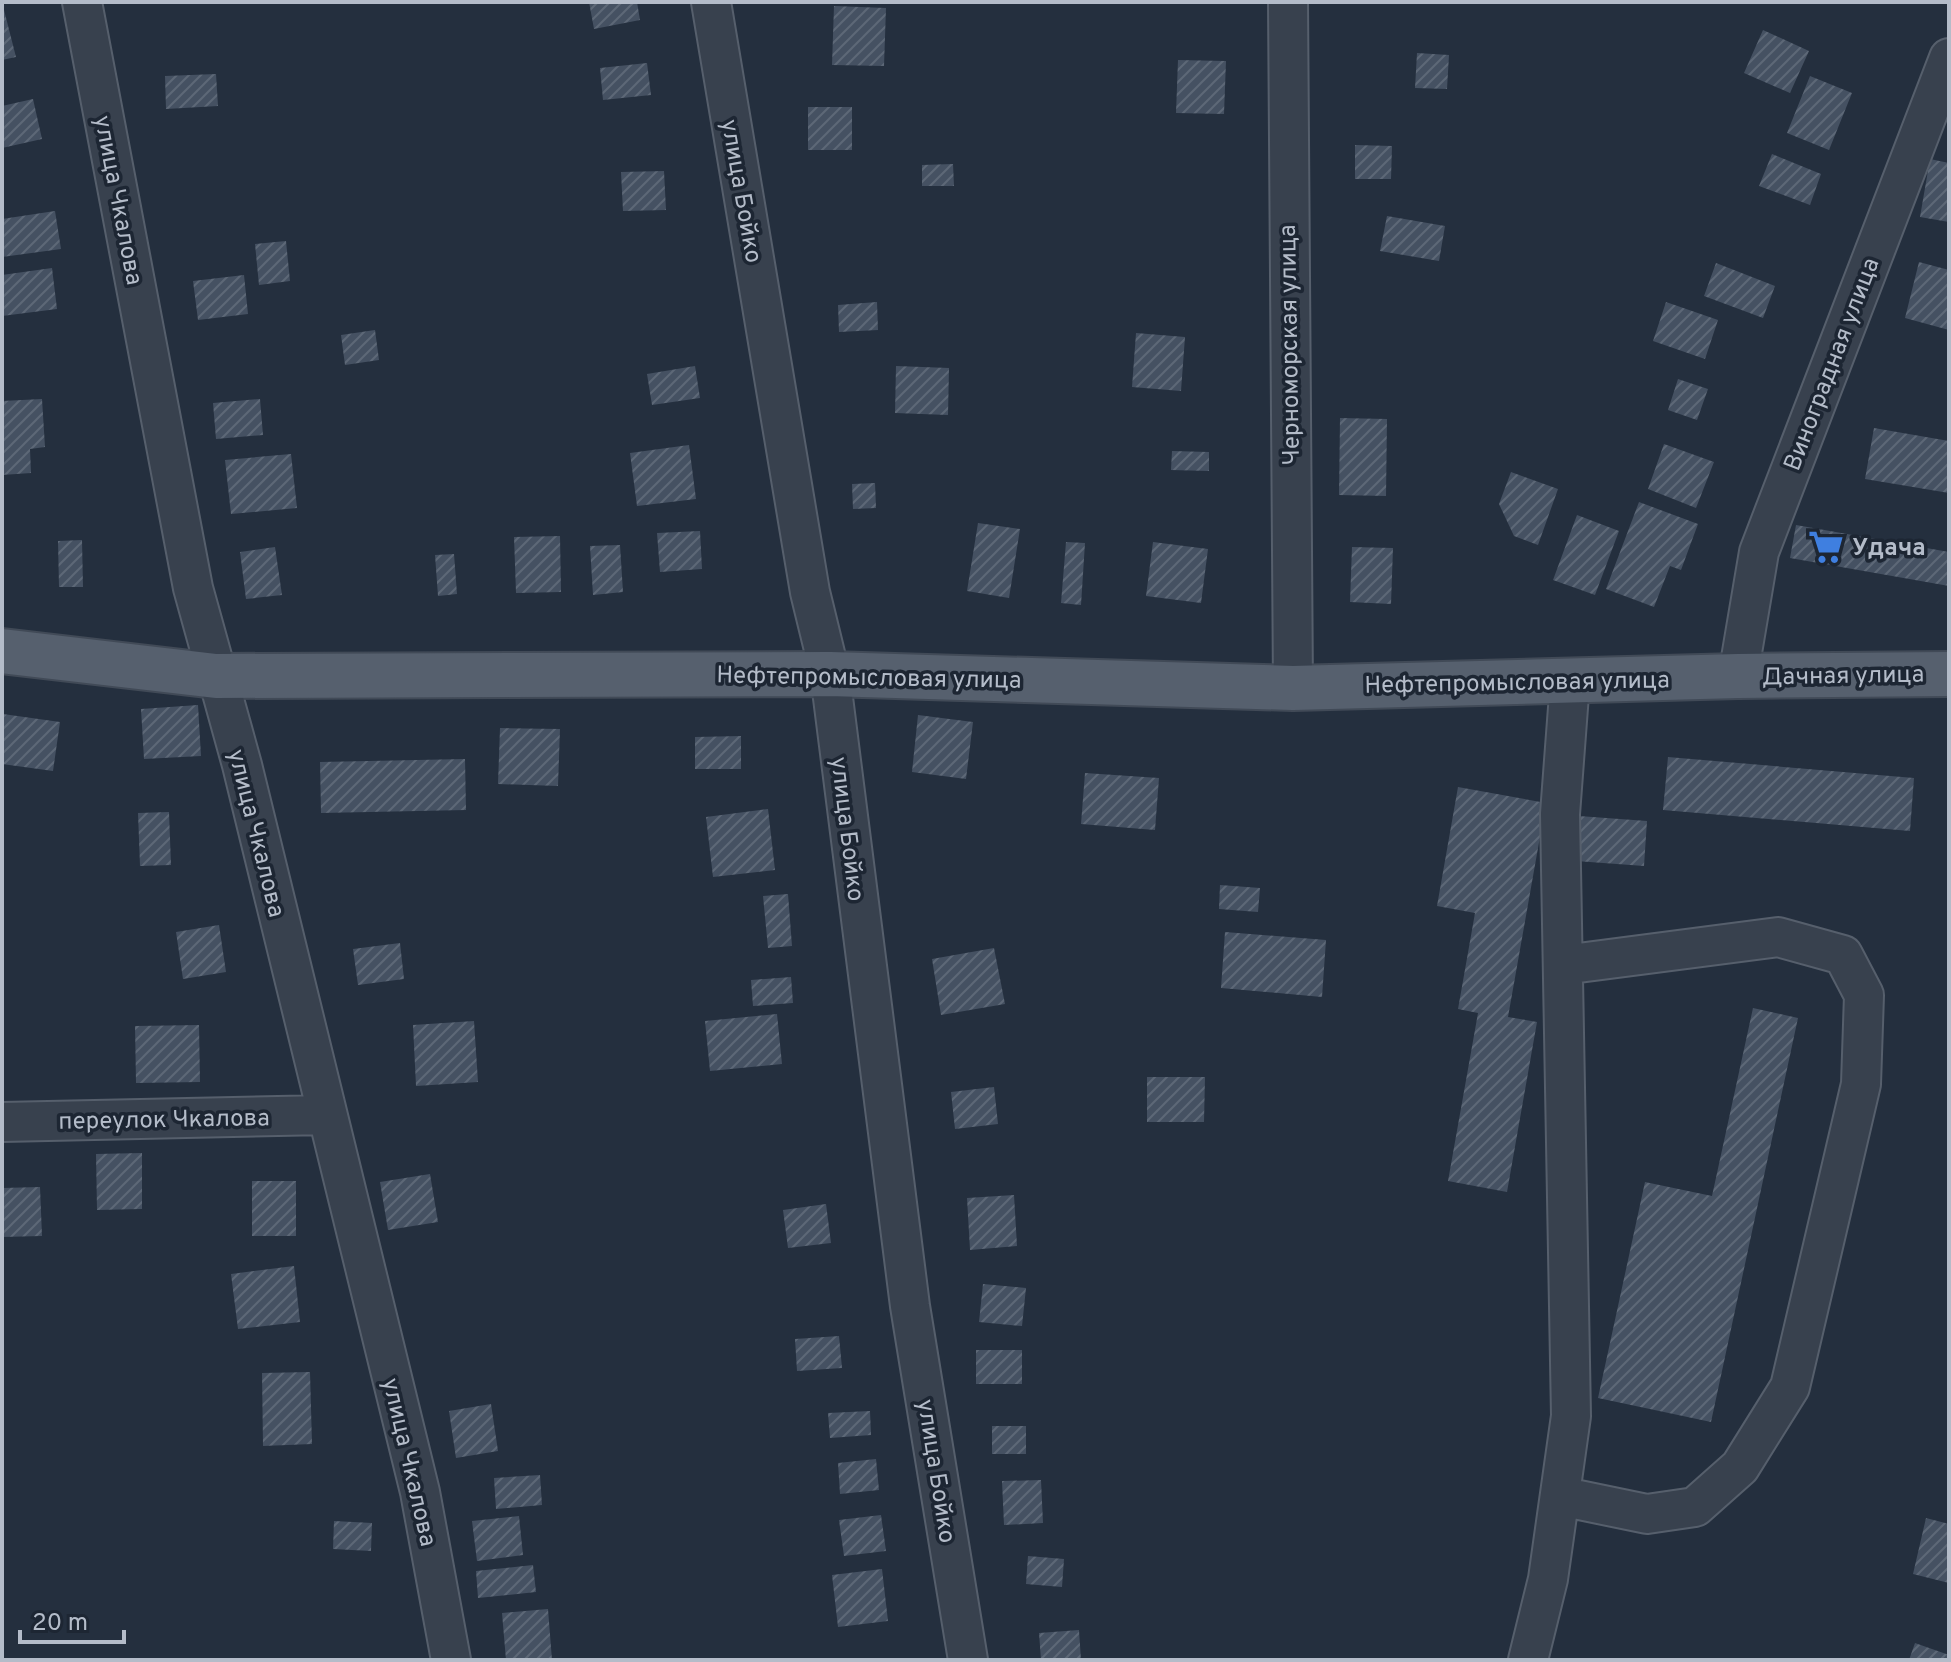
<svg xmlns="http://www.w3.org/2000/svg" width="1951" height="1662" font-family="Overpass,sans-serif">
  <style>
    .building { fill: url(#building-hatch) }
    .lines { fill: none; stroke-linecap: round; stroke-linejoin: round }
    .minor-casing { stroke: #565f6c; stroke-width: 42 }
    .major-casing { stroke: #414a57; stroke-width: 48 }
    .minor { stroke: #38414e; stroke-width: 38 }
    .major { stroke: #56606e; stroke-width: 44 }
    .labels { text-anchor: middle; stroke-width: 7; stroke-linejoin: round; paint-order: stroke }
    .street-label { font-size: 24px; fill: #b4bcc9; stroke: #1d2633 }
    .poi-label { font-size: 24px; font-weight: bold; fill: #b4bcc9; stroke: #1d2633; text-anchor: start }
  </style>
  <defs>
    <pattern id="building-hatch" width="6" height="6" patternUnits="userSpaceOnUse" patternTransform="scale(2)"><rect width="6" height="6" fill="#455162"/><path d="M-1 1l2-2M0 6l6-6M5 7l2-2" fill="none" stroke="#5d6877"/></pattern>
  </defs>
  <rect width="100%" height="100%" fill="#242f3e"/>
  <path class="building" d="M2 2 16 57 2 60Z
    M589 2H637L640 20 594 29Z
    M834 6 886 8 884 66 832 65Z
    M1763 30 1809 51 1790 93 1744 73Z
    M1417 53 1449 55 1447 89 1415 88Z
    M1178 60 1226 61 1224 114 1176 113Z
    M647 63 651 95 603 100 600 68Z
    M216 74 218 106 166 109 165 76Z
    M1810 76 1852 93 1829 150 1787 133Z
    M33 99 42 139 2 148V106Z
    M808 107H852V150H808Z
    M1355 145 1392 146 1391 179H1355Z
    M1772 154 1821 174 1810 205 1759 186Z
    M1930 159 1949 163V222L1920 217Z
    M953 164 954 186H922V165Z
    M664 171 666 210 623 211 621 172Z
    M55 211 61 249 2 257V219Z
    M1387 216 1445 226 1439 261 1380 251Z
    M286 241 290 281 259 285 255 244Z
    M1919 262 1949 270V330L1905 318Z
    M1716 263 1775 286 1763 318 1704 296Z
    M52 268 57 309 2 316V275Z
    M244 275 248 314 198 320 193 281Z
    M877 302 878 330 839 332 838 305Z
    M1666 302 1718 320 1705 359 1653 341Z
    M375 330 379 360 345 365 341 335Z
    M1136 333 1185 337 1181 391 1132 387Z
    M695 366 700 398 652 405 647 374Z
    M896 366 949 368 948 415 895 413Z
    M1678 379 1708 389 1697 420 1668 410Z
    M42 399 45 447 30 449 31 473 2 475V401Z
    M260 399 263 435 216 439 213 403Z
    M1340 418 1387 419 1386 496 1339 495Z
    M1874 428 1949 441V493L1865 479Z
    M1664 444 1714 462 1696 508 1648 489Z
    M689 445 696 499 637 506 630 453Z
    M1172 451 1209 452V471L1171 470Z
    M291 454 297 508 231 514 225 460Z
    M1511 472 1558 489 1538 545 1514 536 1499 504Z
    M875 483 876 508 853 509 852 484Z
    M1639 502 1698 524 1681 570 1670 566 1654 607 1606 589Z
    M1577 515 1619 531 1595 595 1553 580Z
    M978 523 1020 529 1009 598 967 591Z
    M1796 525 1949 552V586L1790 558Z
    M700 531 702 569 660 572 657 533Z
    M560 536 561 592 516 593 514 537Z
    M82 540 83 587H59L58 541Z
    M1066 542 1085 543 1081 605 1061 603Z
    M1153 542 1208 549 1201 603 1146 596Z
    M620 545 623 592 593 595 590 546Z
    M275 547 282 595 246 599 240 552Z
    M1352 547 1393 548 1391 604 1350 602Z
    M454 554 457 594 438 596 435 555Z
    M198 705 201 756 144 759 141 709Z
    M3 714 60 722 53 771 2 764Z
    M918 715 973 722 966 779 912 772Z
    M500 728 560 729 558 786 498 784Z
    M741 736V769H695V737Z
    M1668 757 1914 778 1910 831 1663 810Z
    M465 759 466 810 321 813 320 762Z
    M1085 773 1159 778 1155 830 1081 824Z
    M1458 787 1546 803 1508 1017 1537 1022 1507 1192 1448 1181 1478 1013 1458 1009 1475 913 1437 906Z
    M768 809 775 870 713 877 706 817Z
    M169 812 171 865 140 866 138 813Z
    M1579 816 1647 821 1644 866 1576 861Z
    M1220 885 1260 888 1258 912 1219 909Z
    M788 894 792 946 768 948 763 896Z
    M219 925 226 972 183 979 176 932Z
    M1225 932 1326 940 1322 997 1221 988Z
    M400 943 404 979 358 985 353 949Z
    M994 948 1005 1004 941 1015 932 959Z
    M791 977 793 1003 753 1006 751 980Z
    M1753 1008 1798 1018 1711 1422 1598 1398 1645 1182 1712 1196Z
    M777 1014 782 1064 710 1071 705 1021Z
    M474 1021 478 1082 416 1086 413 1025Z
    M199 1025 200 1082 136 1083 135 1026Z
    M1147 1077H1205L1204 1122H1147Z
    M994 1087 998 1124 955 1129 951 1092Z
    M142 1153V1209L97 1210 96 1154Z
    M430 1174 438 1222 388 1230 380 1182Z
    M252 1181H296V1236H252Z
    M40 1187 42 1236 2 1237V1188Z
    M1014 1195 1017 1246 970 1250 967 1198Z
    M826 1204 831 1243 788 1248 783 1210Z
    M294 1266 300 1322 238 1329 231 1274Z
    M983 1284 1026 1288 1022 1326 979 1322Z
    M839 1336 842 1368 797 1371 795 1339Z
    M976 1350H1022V1384H976Z
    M310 1372 312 1444 263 1446 262 1373Z
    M491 1404 498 1451 456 1458 449 1411Z
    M870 1411 871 1435 830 1438 828 1413Z
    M992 1426H1026V1454H992Z
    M876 1459 879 1490 840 1494 838 1463Z
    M540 1475 542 1505 496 1509 494 1478Z
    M1041 1480 1043 1523 1004 1525 1002 1481Z
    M881 1515 886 1551 844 1556 839 1520Z
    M519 1516 523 1555 477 1561 472 1521Z
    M1926 1518 1949 1524V1583L1913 1574Z
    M334 1521 372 1523 371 1551 333 1549Z
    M1028 1556 1064 1559 1062 1587 1026 1584Z
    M533 1565 536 1592 478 1598 476 1571Z
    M882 1569 888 1621 838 1627 832 1575Z
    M548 1609 552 1660H506L502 1613Z
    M1079 1630 1081 1660H1041L1039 1633Z
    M1915 1643 1949 1655V1660H1909Z"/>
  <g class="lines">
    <g class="minor-casing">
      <path id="minor" d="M82 2 193 588 242 765 420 1492 451 1660
        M711 2 810 592 830 674 910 1306 968 1660
        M1288 2 1293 688
        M1738 676 1759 552 1949 58
        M2 1122 326 1115
        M1560 1496 1647 1514 1695 1507 1740 1467 1790 1387 1861 1084 1864 995 1843 955 1778 937 1563 965
        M1528 1660 1548 1579 1571 1416 1560 814 1570 681"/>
    </g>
    <g class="major-casing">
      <path id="major" d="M2 651 216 676 830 674 1293 688 1738 676 1949 674"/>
    </g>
    <use href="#minor" class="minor"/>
    <use href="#major" class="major"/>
  </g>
  <defs>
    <g id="supermarket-bare" transform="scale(2.76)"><path d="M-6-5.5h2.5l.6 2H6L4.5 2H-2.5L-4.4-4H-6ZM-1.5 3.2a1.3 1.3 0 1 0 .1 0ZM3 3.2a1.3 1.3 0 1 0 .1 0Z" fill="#3f7fe0" stroke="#1d2633" stroke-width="2.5" paint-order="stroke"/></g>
  </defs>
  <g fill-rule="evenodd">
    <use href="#supermarket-bare" x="1826" y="547"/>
  </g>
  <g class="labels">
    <g class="street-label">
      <text transform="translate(742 191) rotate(80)" y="8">улица Бойко</text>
      <text transform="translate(119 200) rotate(79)" y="8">улица Чкалова</text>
      <text transform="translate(1289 345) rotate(-91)" y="8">Черноморская улица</text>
      <text transform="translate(1831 364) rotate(-69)" y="8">Виноградная улица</text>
      <text transform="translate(1843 675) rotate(-1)" y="8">Дачная улица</text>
      <text transform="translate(869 677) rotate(1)" y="8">Нефтепромысловая улица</text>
      <text transform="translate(1517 682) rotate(-1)" y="8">Нефтепромысловая улица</text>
      <text transform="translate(848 829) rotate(83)" y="8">улица Бойко</text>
      <text transform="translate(257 833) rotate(76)" y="8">улица Чкалова</text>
      <text transform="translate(164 1119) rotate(-1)" y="8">переулок Чкалова</text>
      <text transform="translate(410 1462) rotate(77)" y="8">улица Чкалова</text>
      <text transform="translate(937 1471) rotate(81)" y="8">улица Бойко</text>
    </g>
    <g class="poi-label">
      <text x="1852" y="555">Удача</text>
    </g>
  </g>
  <rect width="1951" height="1662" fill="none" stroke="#b4bcc9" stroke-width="8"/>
  <path d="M20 1630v12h104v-12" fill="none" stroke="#b4bcc9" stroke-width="4"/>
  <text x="32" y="1630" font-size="24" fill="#b4bcc9" stroke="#1d2633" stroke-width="6" paint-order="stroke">20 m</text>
</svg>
